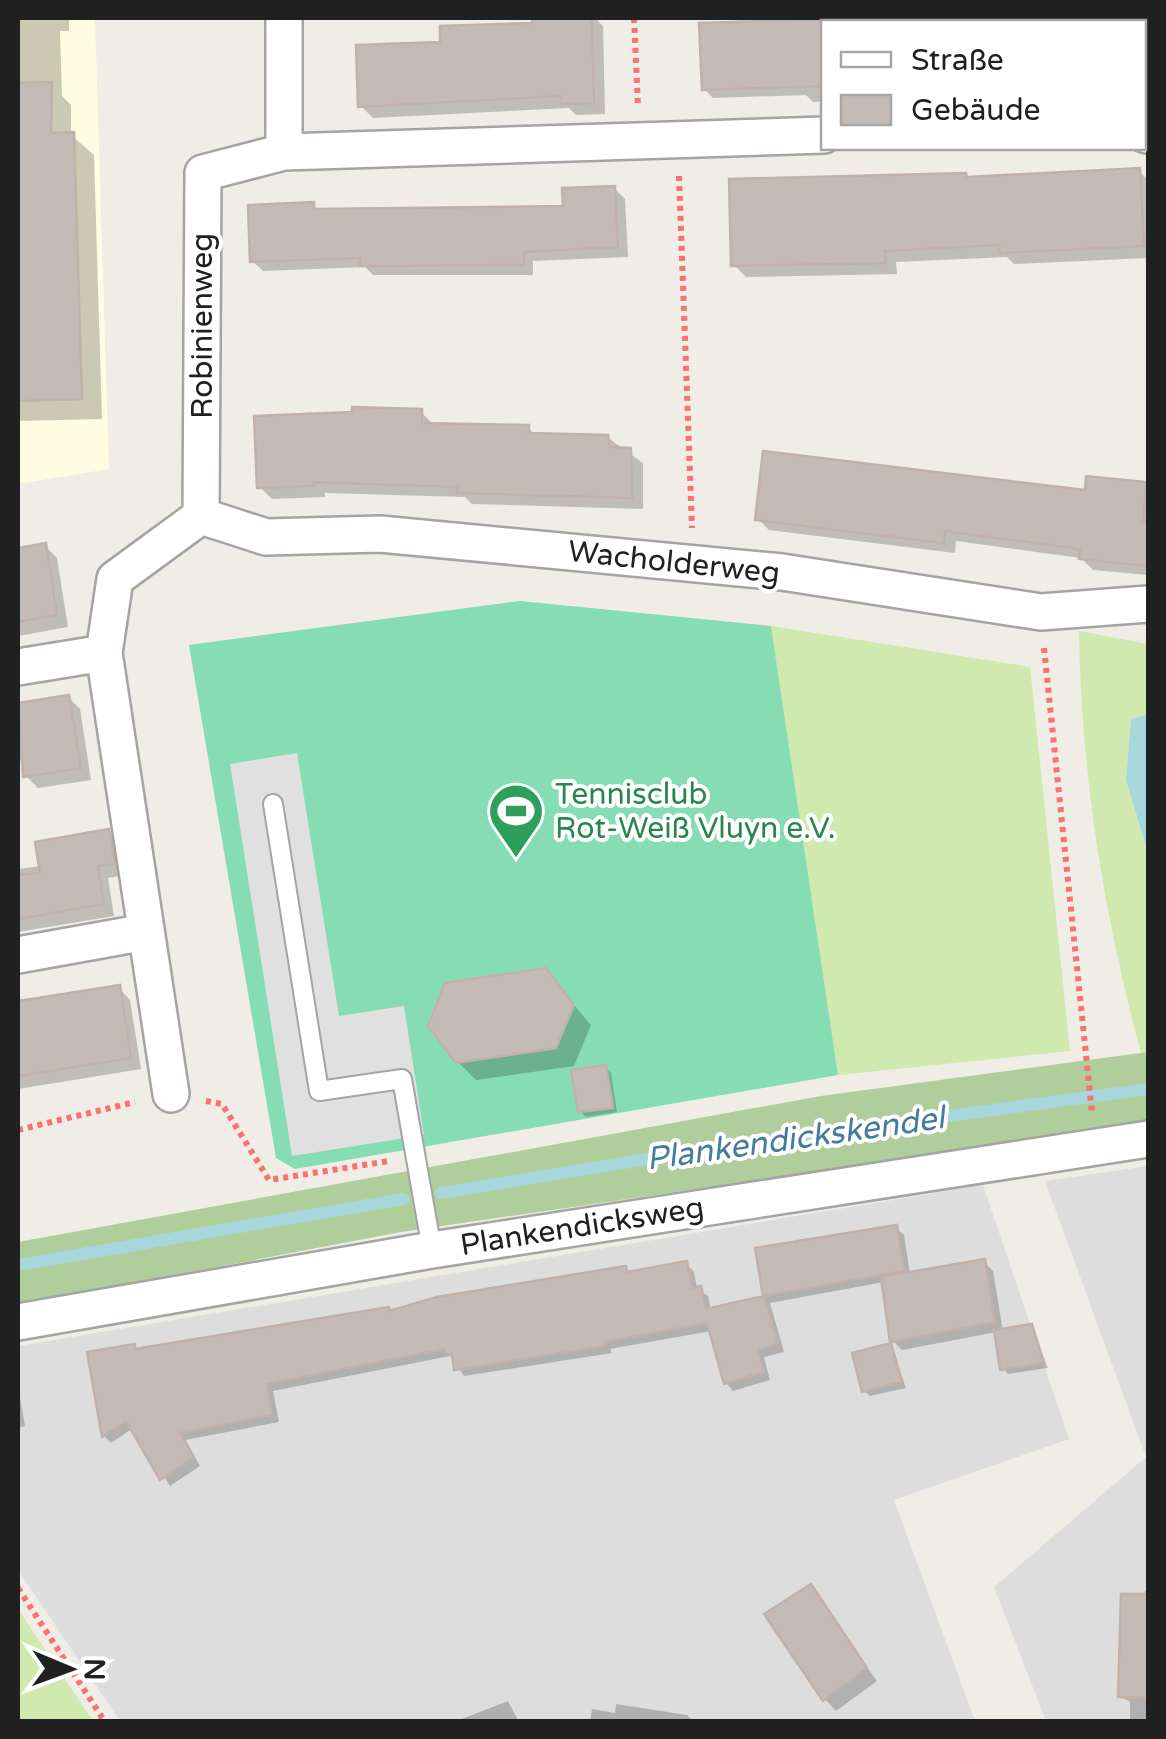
<svg xmlns="http://www.w3.org/2000/svg" width="1166" height="1739" font-family="'Varela Round',sans-serif">
  <style>
    .residential { fill: #dedddd }
    .education { fill: #fefce1 }
    .grass { fill: #d0e9ae }
    .forest { fill: #b0ce9c }
    .pitch { fill: #86ddb3 }
    .parking { fill: #e0e0e0 }
    .water { fill: #a8d6dd }
    .shadow { fill: #0003 }
    .lines { fill: none; stroke-linecap: round; stroke-linejoin: round }
    .stream { stroke: #a8d6dd; stroke-width: 12 }
    .building { fill: #c5bbb6; stroke: #c2b1a9; stroke-width: 2.5 }
    .service-casing { stroke: #a4a4a4; stroke-width: 22 }
    .minor-casing { stroke: #a4a4a4; stroke-width: 40 }
    .path { stroke: #f77271; stroke-width: 6; stroke-dasharray: 5 5; stroke-linecap: butt }
    .service { stroke: #fff; stroke-width: 18 }
    .minor { stroke: #fff; stroke-width: 35 }
    .labels { text-anchor: middle; stroke-width: 8; stroke-linejoin: round; paint-order: stroke }
    .street-label { font-size: 30px; fill: #202020; stroke: #fff }
    .leisure-label { font-size: 30px; fill: #27864d; stroke: #fff; text-anchor: start }
    .water-label { font-size: 32px; font-style: italic; fill: #477b9e; stroke: #fff }
  </style>
  <rect width="100%" height="100%" fill="#f0ece6"/>
  <path class="residential" d="M1148 1166V1721H1046L994 1587 1146 1457 1045 1181Z
    M983 1185 1069 1439 894 1500 975 1721H120L18 1570V1346Z"/>
  <path class="education" d="M18 18H95L109 469 18 484Z"/>
  <path class="grass" d="M771 626 1030 667 1070 1051 838 1075Z
    M1079 631 1148 644V714L1131 719 1126 780 1148 853V1052L1141 1053C1104 915 1081 775 1079 631Z
    M18 1609 93 1721H18Z"/>
  <path class="forest" d="M1148 1052V1123L401 1232 18 1305V1242L821 1096Z"/>
  <path class="pitch" d="M520 601 771 626 838 1075 295 1169 276 1158 189 645Z"/>
  <path class="parking" d="M297 753 339 1016 404 1006 424 1135 292 1156 230 764Z"/>
  <path class="water" d="M1148 714V853L1126 780 1131 719Z"/>
  <path class="shadow" d="M18 18H69V31H60L62 96 71 105V135L94 155 102 419 18 421Z
    M535 18H595L603 26 605 114 576 115 569 108 373 118 361 106 535 25Z
    M802 18H1060V22H824V101L813 102 806 95 713 98 704 89 802 22Z
    M1144 25H1148V90H1144Z
    M1139 171 1148 180V258L1014 264 1007 257 896 262 897 274 746 277 734 265 969 180Z
    M614 188 625 199 628 257 533 261V275H373L365 267 263 271 252 261 313 205 319 211 565 209Z
    M421 412 433 424 528 428 535 435 607 437 643 463V509L472 504 465 497 325 493V497L272 499 260 487Z
    M1146 485 1148 575 1093 570 1081 558 956 541 955 553 769 530 758 519Z
    M45 546 57 558 68 627 18 636V550Z
    M68 697 80 709 91 780 38 788 26 776 23 760 18 761V704Z
    M108 832 120 844 125 875 108 878 114 916 18 932V869L41 866Z
    M545 971 591 1025 574 1066 476 1080 458 1062Z
    M119 988 130 1000 141 1069 18 1089V996L25 1003Z
    M605 1068 611 1073 617 1112 586 1117 580 1111Z
    M896 1228 904 1235 910 1274 984 1262 993 1271 1003 1331 1031 1327 1048 1368 1008 1374 1003 1368 997 1332 902 1350 892 1340 884 1282 770 1303 784 1352 764 1357 770 1380 733 1391 726 1383 711 1331 610 1349 612 1353 464 1376 450 1356 273 1391 279 1422 185 1440 200 1466 170 1486 133 1428 111 1443 104 1436 90 1354 391 1313 626 1269 631 1274 686 1264 694 1272 697 1289 708 1296 711 1311 766 1297 758 1250Z
    M891 1346 906 1388 870 1396 864 1391Z
    M18 1386 25 1426 18 1428Z
    M810 1587 877 1681 836 1711 825 1699Z
    M1145 1591H1148V1722H1130V1702L1120 1696 1144 1633Z
    M508 1701 519 1722H454Z
    M616 1704 687 1715 694 1722H590L592 1709 615 1713Z"/>
  <g class="lines">
    <path class="stream" d="M441 1193 734 1145 1148 1089
      M18 1265 403 1199"/>
  </g>
  <path class="building" d="M532 18H592L594 103 561 104V96L358 107 356 45 440 42V26L532 23Z
    M824 19V86L702 90 699 23Z
    M52 82 51 133 74 132 82 399 18 401V83Z
    M1140 168 1144 246 1000 253 999 245 885 251 886 263 731 266 729 179 966 173 967 177Z
    M615 186 618 247 524 252V265L360 266V258L250 262 248 205 314 202V209L563 206 562 188Z
    M352 407 422 409V423L529 425V433L608 435 610 447 631 448 632 498 457 493V487L314 482V486L257 488 254 416 352 412Z
    M763 451 1085 490 1086 476 1147 482 1143 521H1148V566L1079 559 1080 549 945 531 944 543 755 520Z
    M46 543 57 615 18 622V548Z
    M69 695 81 768 23 777 18 703Z
    M109 829 115 864 98 866 104 904 18 919V875L40 873 35 842Z
    M546 968 574 1005 556 1048 456 1063 428 1026 445 983Z
    M120 985 131 1058 18 1076V1001Z
    M606 1065 613 1108 578 1112 571 1070Z
    M897 1225 904 1271 764 1296 778 1344 758 1350 764 1372 724 1384 707 1323 605 1342 606 1346 454 1370 452 1353 445 1355V1349L267 1384 272 1415 180 1433 194 1457 160 1480 126 1421 102 1437 87 1352 135 1344V1349L389 1307V1311L437 1297 626 1266 627 1272 687 1261 692 1288 701 1286 706 1309 763 1296 755 1248Z
    M985 1259 995 1322 890 1342 881 1277Z
    M1032 1324 1044 1363 1000 1370 994 1330Z
    M891 1343 902 1382 862 1392 852 1353Z
    M811 1584 867 1668 823 1701 764 1614Z
    M1121 1594H1148V1698L1118 1697Z"/>
  <g class="lines">
    <g class="service-casing">
      <path id="service" d="M273 804 319 1091 402 1079 432 1250"/>
    </g>
    <g class="minor-casing">
      <path id="minor" d="M1144 134 1148 135
        M284 152 824 135
        M201 516 266 537 380 534 782 572 1041 612 1148 604
        M201 516 203 173 284 152V18
        M18 667 104 653
        M18 955 146 932
        M171 1094 104 653 115 579 201 516
        M18 1322 432 1250 1148 1139"/>
    </g>
    <path class="path" d="M634 18 638 106
      M679 176 692 528
      M1044 648 1092 1113
      M206 1101 222 1104 269 1180 389 1161
      M18 1130 135 1102
      M18 1588 105 1722"/>
    <use href="#service" class="service"/>
    <use href="#minor" class="minor"/>
  </g>
  <defs>
    <g id="stadium-pin" transform="scale(2.875)"><path d="M0 17L-7.5 6A9.5 9.5 0 1 1 7.5 6Z" fill="#2e9e5b" stroke="#fff"/><path d="M0-5a6.5 5 0 1 0 0 10a6.5 5 0 1 0 0-10ZM-3.5-1.8h7v3.6h-7Z" fill="#fff"/></g>
  </defs>
  <g fill-rule="evenodd">
    <use href="#stadium-pin" x="516" y="811"/>
  </g>
  <g class="labels">
    <g class="street-label">
      <text transform="translate(202 326) rotate(-90)" y="10">Robinienweg</text>
      <text transform="translate(674 562) rotate(6)" y="10">Wacholderweg</text>
      <text transform="translate(582 1226) rotate(-9)" y="10">Plankendicksweg</text>
    </g>
    <g class="leisure-label">
      <text x="555" y="804">Tennisclub<tspan x="555" dy="34">Rot-Weiß Vluyn e.V.</tspan></text>
    </g>
    <g class="water-label">
      <text transform="translate(795 1138) rotate(-8)" y="11">Plankendickskendel</text>
    </g>
  </g>
  <rect width="1166" height="1739" fill="none" stroke="#202020" stroke-width="40"/>
  <rect x="821" y="20" width="325" height="130" fill="#ffffff" stroke="#a6a6a6" stroke-width="2.5"/>
  <rect x="841" y="52" width="50" height="15" fill="#ffffff" stroke="#a6a6a6" stroke-width="2.5"/>
  <text x="911" y="70" font-size="30" fill="#202020">Straße</text>
  <rect x="841" y="95" width="50" height="30" fill="#c5bbb6" stroke="#a6a6a6" stroke-width="2.5"/>
  <text x="911" y="120" font-size="30" fill="#202020">Gebäude</text>
  <g transform="translate(70 1669) rotate(91)" stroke="#ffffff" stroke-width="8" paint-order="stroke">
  <path d="M0-8L18 38L0 25L-18 38Z" fill="#202020"/>
  <text y="-15" font-size="28" font-weight="bold" text-anchor="middle" fill="#202020">N</text>
  </g>
</svg>
